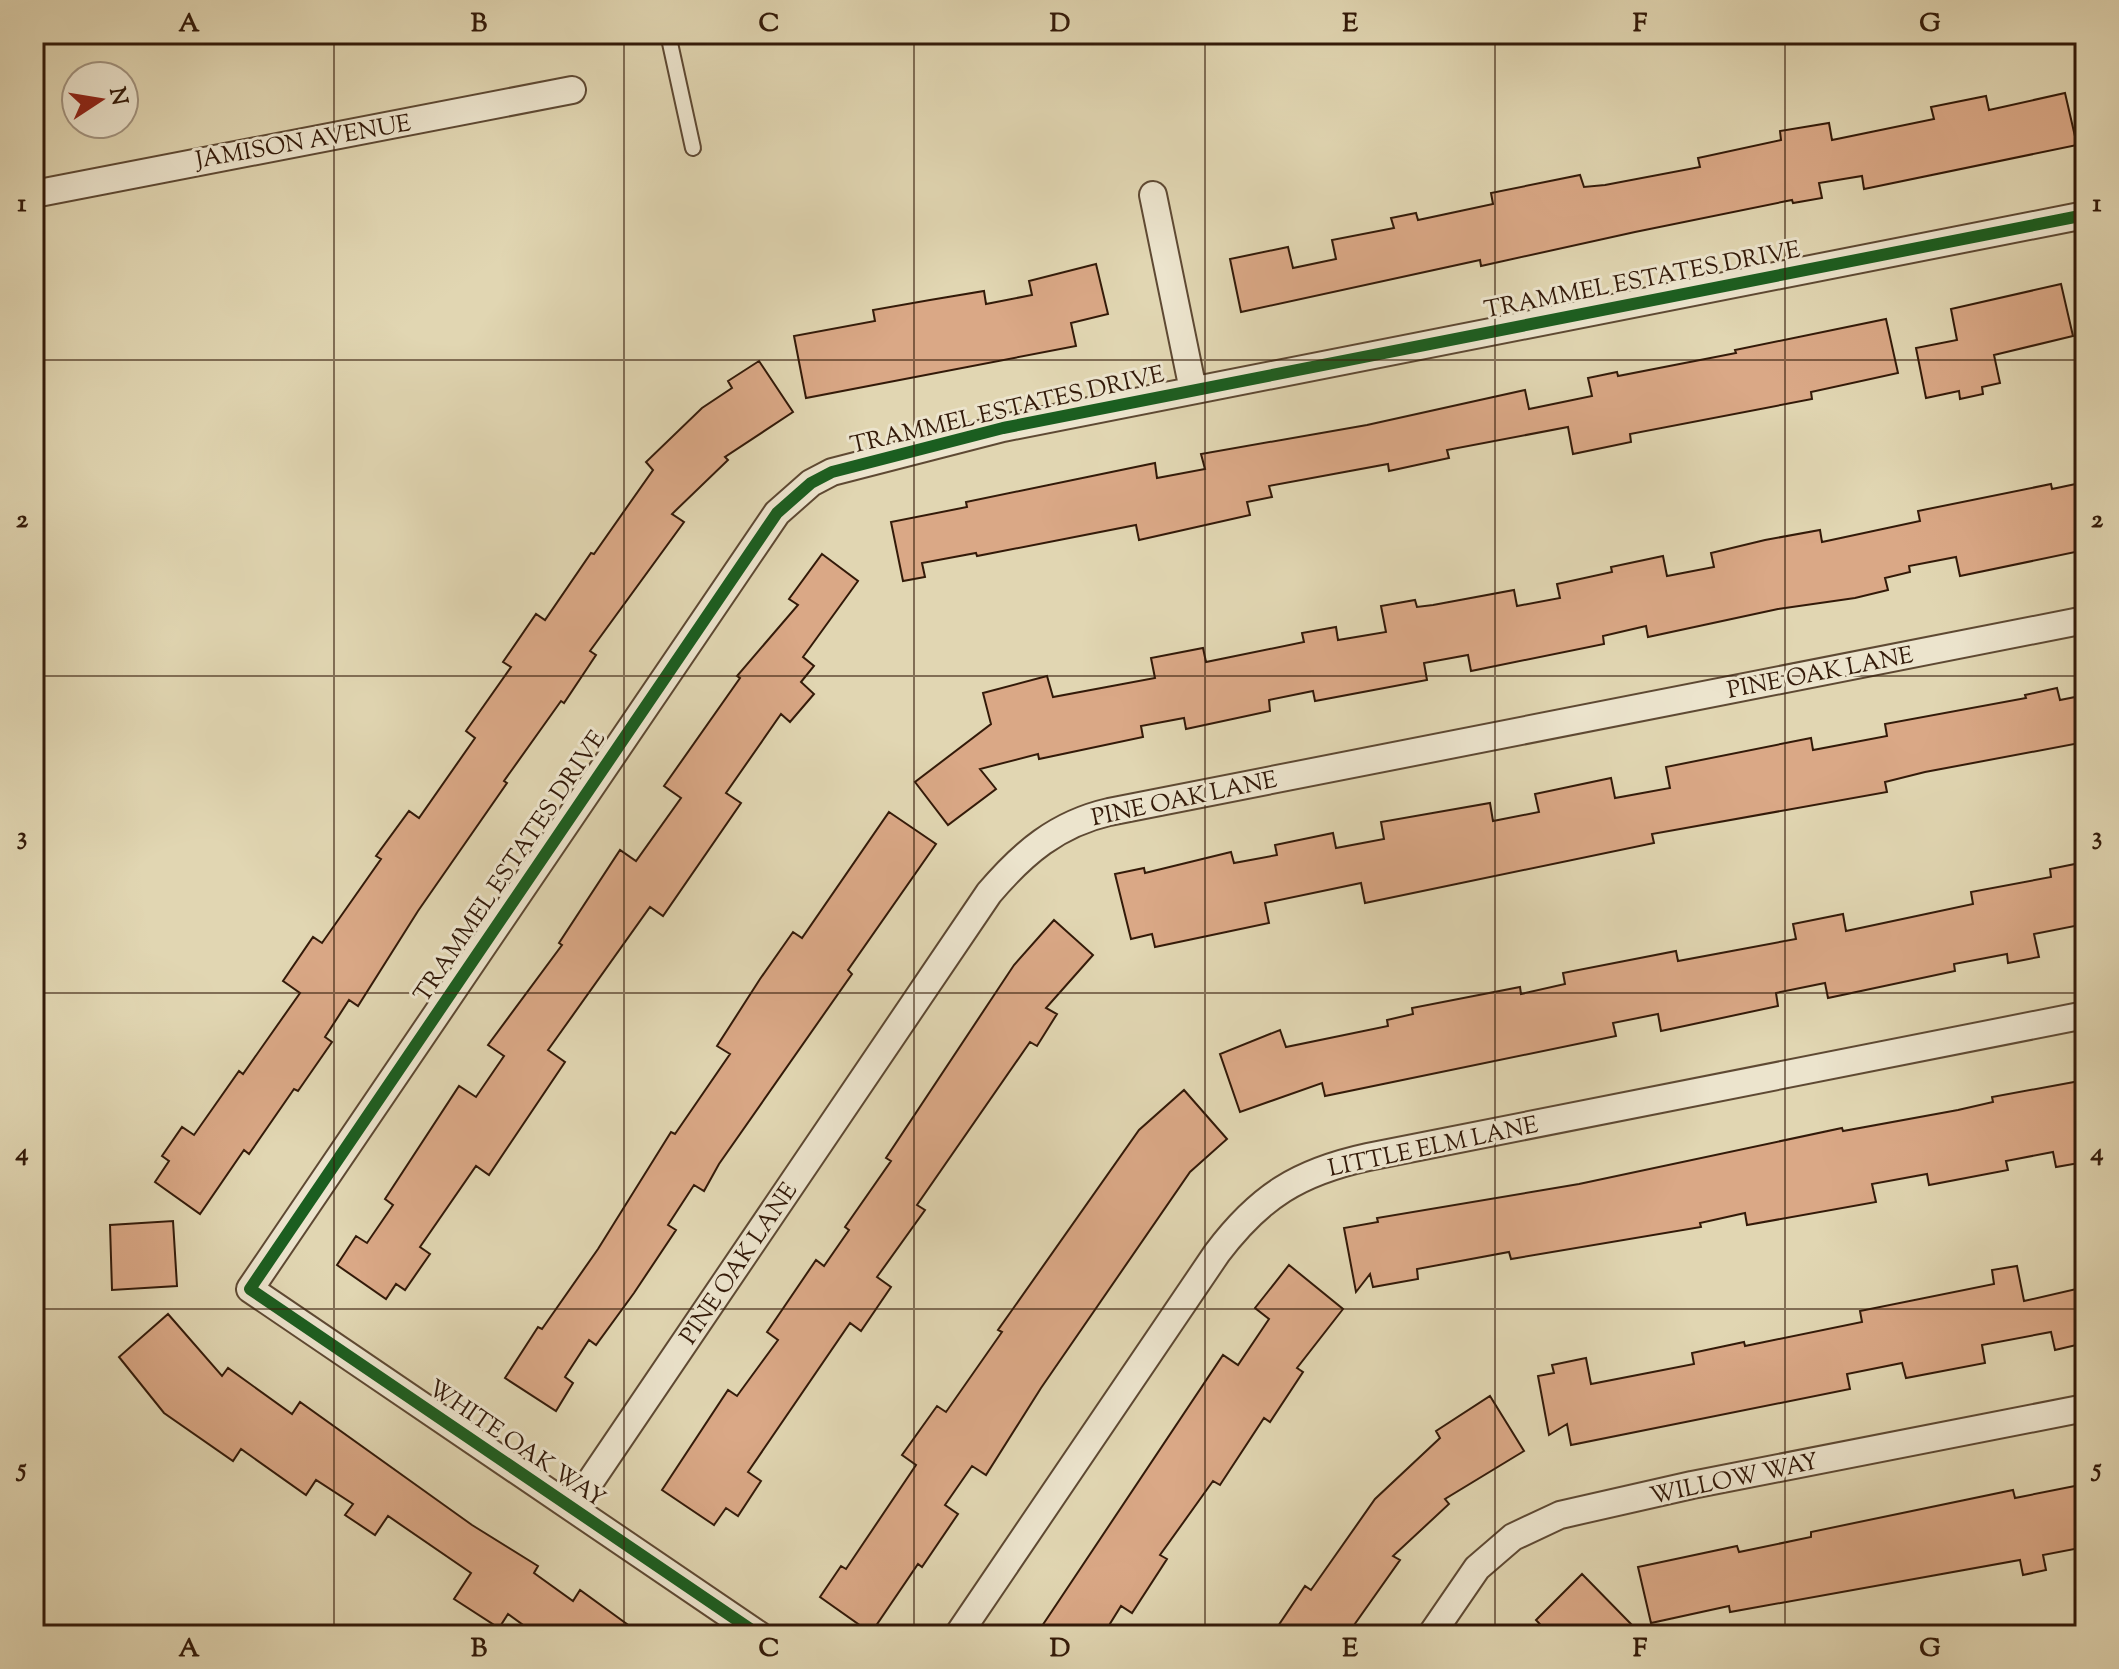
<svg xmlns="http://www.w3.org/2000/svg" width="2119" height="1669" font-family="'Sorts Mill Goudy',serif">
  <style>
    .building { fill: #daa886; stroke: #331a09; stroke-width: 2 }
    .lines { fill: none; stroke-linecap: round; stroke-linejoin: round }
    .lane-casing { stroke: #5e4933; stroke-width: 18 }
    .street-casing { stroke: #5e4933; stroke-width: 30 }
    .lane { stroke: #ece4cd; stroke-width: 14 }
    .street { stroke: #ece4cd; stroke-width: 26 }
    .cycleway-casing { stroke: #ece4cd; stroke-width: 17 }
    .cycleway { stroke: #1b5e20; stroke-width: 12 }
    .grid { fill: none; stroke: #331a09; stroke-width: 2; stroke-opacity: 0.55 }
    .labels { text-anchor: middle; stroke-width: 6; stroke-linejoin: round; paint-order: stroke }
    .street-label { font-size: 24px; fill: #331a09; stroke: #ece4cd }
    .neatline { fill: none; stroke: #331a09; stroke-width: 3 }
    .grid-label { font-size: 26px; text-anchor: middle; font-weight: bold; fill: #331a09 }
  </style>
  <rect width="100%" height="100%" fill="#e1d6b2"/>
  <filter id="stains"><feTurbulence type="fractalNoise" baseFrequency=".0025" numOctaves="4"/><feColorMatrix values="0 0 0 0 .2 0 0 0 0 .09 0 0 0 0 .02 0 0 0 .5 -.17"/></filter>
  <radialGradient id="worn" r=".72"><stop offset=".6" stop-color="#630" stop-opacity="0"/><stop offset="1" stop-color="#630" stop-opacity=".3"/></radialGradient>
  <path class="building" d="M2065 93 2077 145 1864 189 1862 176 1819 183 1822 198 1793 203 1792 200 1635 232 1481 266 1480 260 1241 312 1230 259 1288 247 1293 268 1336 259 1332 240 1394 228 1391 218 1416 213 1418 220 1493 204 1491 193 1580 175 1584 187 1605 185 1700 167 1698 158 1781 140 1780 131 1829 123 1832 140 1934 119 1931 107 1986 96 1989 110Z
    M1096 264 1108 314 1071 323 1076 346 806 398 794 336 875 321 873 310 930 300 984 291 986 304 1032 295 1029 281Z
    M2061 284 2073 336 1994 355 2000 383 1982 387 1983 394 1960 399 1959 391 1926 398 1916 348 1957 340 1951 309Z
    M1886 319 1898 373 1811 392 1812 399 1630 434 1631 442 1573 454 1568 427 1447 450 1449 458 1389 471 1388 464 1269 486 1272 497 1247 502 1250 515 1139 540 1136 525 977 556 976 553 922 563 925 577 903 581 891 522 967 507 966 502 1155 463 1157 478 1205 469 1201 454 1367 425 1525 390 1529 409 1592 396 1588 378 1617 372 1618 376 1736 353 1735 350Z
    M759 361 793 412 725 457 728 460 672 514 684 522 590 651 596 655 564 703 561 701 504 781 507 783 418 911 358 1006 349 1000 325 1037 332 1042 298 1091 294 1089 249 1154 244 1150 200 1214 155 1182 169 1161 162 1156 182 1127 194 1135 239 1071 243 1074 300 993 283 981 313 937 322 943 381 859 376 856 409 811 419 818 475 738 466 731 511 667 503 662 536 614 545 620 591 553 594 554 653 470 646 462 702 408 732 388 728 381Z
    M2085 482V550L1960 576 1956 557 1909 566 1910 572 1885 578 1888 590 1855 598 1778 609 1648 637 1646 626 1603 636 1604 644 1471 671 1468 655 1424 663 1427 680 1315 701 1313 691 1269 700 1270 711 1186 729 1184 718 1141 726 1143 737 1039 759 1038 754 980 769 996 789 948 825 915 782 991 724 983 693 1047 676 1053 697 1155 678 1151 658 1203 648 1206 662 1304 642 1302 633 1336 627 1338 640 1386 632 1381 606 1415 600 1417 607 1433 605 1514 590 1517 606 1560 598 1557 584 1612 572 1611 567 1663 556 1667 576 1714 567 1711 553 1765 540 1820 530 1822 542 1920 521 1918 511 2051 484 2052 489Z
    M822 554 858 581 803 657 814 666 801 682 814 694 790 722 781 714 726 793 741 803 663 916 650 907 548 1050 565 1062 489 1175 476 1166 420 1247 430 1254 405 1290 396 1284 386 1299 337 1265 356 1236 367 1243 393 1205 385 1199 459 1086 476 1097 504 1056 488 1045 562 945 559 943 620 850 636 861 681 798 664 786 740 678 737 676 798 605 789 599Z
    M2057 688 2060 700 2085 695V742L1925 772 1885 782 1887 792 1652 834 1654 843 1365 903 1361 883 1265 903 1269 923 1155 947 1152 934 1131 939 1115 874 1144 868 1145 873 1231 852 1234 863 1277 855 1275 845 1333 833 1336 848 1384 839 1381 822 1490 803 1493 821 1539 812 1535 794 1611 778 1615 798 1670 788 1666 767 1811 738 1813 750 1887 736 1885 724 2026 698 2025 695Z
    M889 812 936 844 848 970 852 974 719 1164 704 1191 694 1185 668 1225 676 1230 634 1293 596 1345 589 1340 565 1377 573 1383 556 1411 505 1378 538 1327 542 1329 598 1249 671 1132 675 1134 730 1054 717 1046 760 979 793 932 802 938Z
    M2075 864 2078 876 2085 875V924L2034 934 2039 957 2008 963 2007 954 1954 964 1955 971 1828 998 1825 983 1776 993 1778 1006 1661 1031 1658 1014 1613 1023 1616 1036 1325 1096 1322 1083 1240 1112 1220 1054 1280 1030 1286 1047 1388 1026 1387 1020 1413 1014 1412 1008 1520 987 1521 994 1565 984 1563 973 1676 951 1678 961 1796 939 1793 924 1843 914 1846 931 1973 904 1971 892 2051 877 2050 869Z
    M1054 920 1093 955 1046 1008 1057 1014 1037 1046 1030 1042 917 1205 925 1210 877 1277 891 1287 861 1331 850 1323 748 1472 761 1481 738 1516 726 1508 714 1525 662 1490 728 1390 737 1396 778 1340 767 1332 816 1260 824 1266 849 1230 845 1227 891 1161 886 1158 1014 965Z
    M2085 1080V1162L2056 1167 2053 1152 2006 1161 2008 1170 1929 1185 1927 1174 1872 1184 1876 1202 1747 1225 1745 1213 1700 1223 1701 1227 1511 1259 1509 1252 1417 1269 1418 1279 1373 1287 1370 1274 1356 1292 1344 1228 1378 1222 1377 1218 1579 1184 1842 1128 1843 1131 1958 1110 1993 1102 1992 1097Z
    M1184 1090 1227 1139 1190 1172 1041 1388 986 1475 972 1466 945 1505 958 1514 922 1567 918 1564 871 1633 820 1597 841 1566 846 1569 916 1465 902 1455 937 1406 946 1412 1002 1332 998 1330 1139 1130Z
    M173 1221 177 1286 112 1290 110 1225Z
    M1289 1265 1343 1309 1297 1368 1303 1372 1270 1422 1264 1418 1220 1485 1213 1481 1160 1555 1167 1559 1132 1613 1121 1606 1103 1635H1036L1223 1355 1238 1365 1269 1319 1255 1308Z
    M2017 1266 2024 1301 2085 1287V1343L2055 1350 2051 1332 1982 1345 1985 1363 1906 1378 1902 1363 1847 1374 1850 1389 1571 1445 1567 1424 1549 1435 1538 1376 1554 1373 1552 1365 1586 1358 1591 1384 1694 1364 1692 1353 1744 1342 1745 1346 1862 1322 1860 1311 1994 1284 1992 1270Z
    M168 1314 222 1376 228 1368 292 1414 300 1402 472 1525 538 1566 534 1573 573 1601 580 1590 642 1635H537L508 1614 499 1628 454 1599 471 1573 388 1516 375 1535 345 1515 353 1504 316 1480 306 1495 241 1449 233 1461 164 1413 119 1357Z
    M1490 1396 1524 1451 1445 1499 1449 1504 1393 1556 1400 1560 1347 1635H1272L1305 1586 1311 1590 1375 1499 1440 1438 1436 1431Z
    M2085 1484V1547L2043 1555 2046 1570 2023 1575 2020 1560 1730 1612 1729 1606 1651 1623 1638 1567 1737 1546 1739 1552 1811 1537V1532L2013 1490 2015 1498Z
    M1582 1574 1631 1624 1619 1635H1550L1536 1620Z"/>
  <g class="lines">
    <g class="lane-casing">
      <path id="lane" d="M668 34 693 148"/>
    </g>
    <g class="street-casing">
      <path id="street" d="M34 194 572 90
        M1153 195 1193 390
        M573 1507 989 893C1023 853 1057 824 1109 812L2085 620
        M759 1635 250 1289 777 513 811 483 832 472 1003 428 2085 215
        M958 1635 1217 1253C1260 1196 1299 1172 1368 1157L2085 1015
        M1431 1635 1477 1568 1513 1537 1560 1515 1692 1485 2085 1408"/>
    </g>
    <use href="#lane" class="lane"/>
    <use href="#street" class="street"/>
    <g class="cycleway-casing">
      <path id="cycleway" d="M759 1635 250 1289 777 513 811 483 832 472 1003 428 2085 215"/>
    </g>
    <use href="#cycleway" class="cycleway"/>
  </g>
  <path class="grid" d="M334 34V1635M624 34V1635M914 34V1635M1205 34V1635M1495 34V1635M1785 34V1635M34 360H2085M34 676H2085M34 993H2085M34 1309H2085"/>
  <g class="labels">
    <g class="street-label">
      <text transform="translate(303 141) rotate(-10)" y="8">JAMISON AVENUE</text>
      <text transform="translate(1642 279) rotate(-11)" y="8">TRAMMEL ESTATES DRIVE</text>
      <text transform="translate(1007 409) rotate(-13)" y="8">TRAMMEL ESTATES DRIVE</text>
      <text transform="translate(1820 672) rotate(-11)" y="8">PINE OAK LANE</text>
      <text transform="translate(1184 798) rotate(-12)" y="8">PINE OAK LANE</text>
      <text transform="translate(509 866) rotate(-56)" y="8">TRAMMEL ESTATES DRIVE</text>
      <text transform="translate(1433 1146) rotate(-12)" y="8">LITTLE ELM LANE</text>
      <text transform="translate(738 1263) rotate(-56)" y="8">PINE OAK LANE</text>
      <text transform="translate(517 1443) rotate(34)" y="8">WHITE OAK WAY</text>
      <text transform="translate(1734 1478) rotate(-12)" y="8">WILLOW WAY</text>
    </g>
  </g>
  <rect width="2119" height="1669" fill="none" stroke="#e1d6b2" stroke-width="88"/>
  <g transform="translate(100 100) rotate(78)"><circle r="38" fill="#ece4cd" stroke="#a2937f" stroke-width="2"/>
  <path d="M0-6L14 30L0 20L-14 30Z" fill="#8f2418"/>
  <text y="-12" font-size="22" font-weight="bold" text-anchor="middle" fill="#331a09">N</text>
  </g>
  <rect x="44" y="44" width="2031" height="1581" class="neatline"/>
  <g class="grid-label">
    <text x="189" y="31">A</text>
    <text x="479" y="31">B</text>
    <text x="769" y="31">C</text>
    <text x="1060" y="31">D</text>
    <text x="1350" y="31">E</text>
    <text x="1640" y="31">F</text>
    <text x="1930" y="31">G</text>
    <text x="22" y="211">1</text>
    <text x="2097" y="211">1</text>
    <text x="22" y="527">2</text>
    <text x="2097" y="527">2</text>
    <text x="22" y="844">3</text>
    <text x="2097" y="844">3</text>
    <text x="22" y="1160">4</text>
    <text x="2097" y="1160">4</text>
    <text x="22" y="1476">5</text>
    <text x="2097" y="1476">5</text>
    <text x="189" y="1656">A</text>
    <text x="479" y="1656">B</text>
    <text x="769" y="1656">C</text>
    <text x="1060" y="1656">D</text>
    <text x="1350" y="1656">E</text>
    <text x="1640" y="1656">F</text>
    <text x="1930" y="1656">G</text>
  </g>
  <rect width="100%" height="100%" filter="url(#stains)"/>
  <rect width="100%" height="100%" fill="url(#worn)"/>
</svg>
